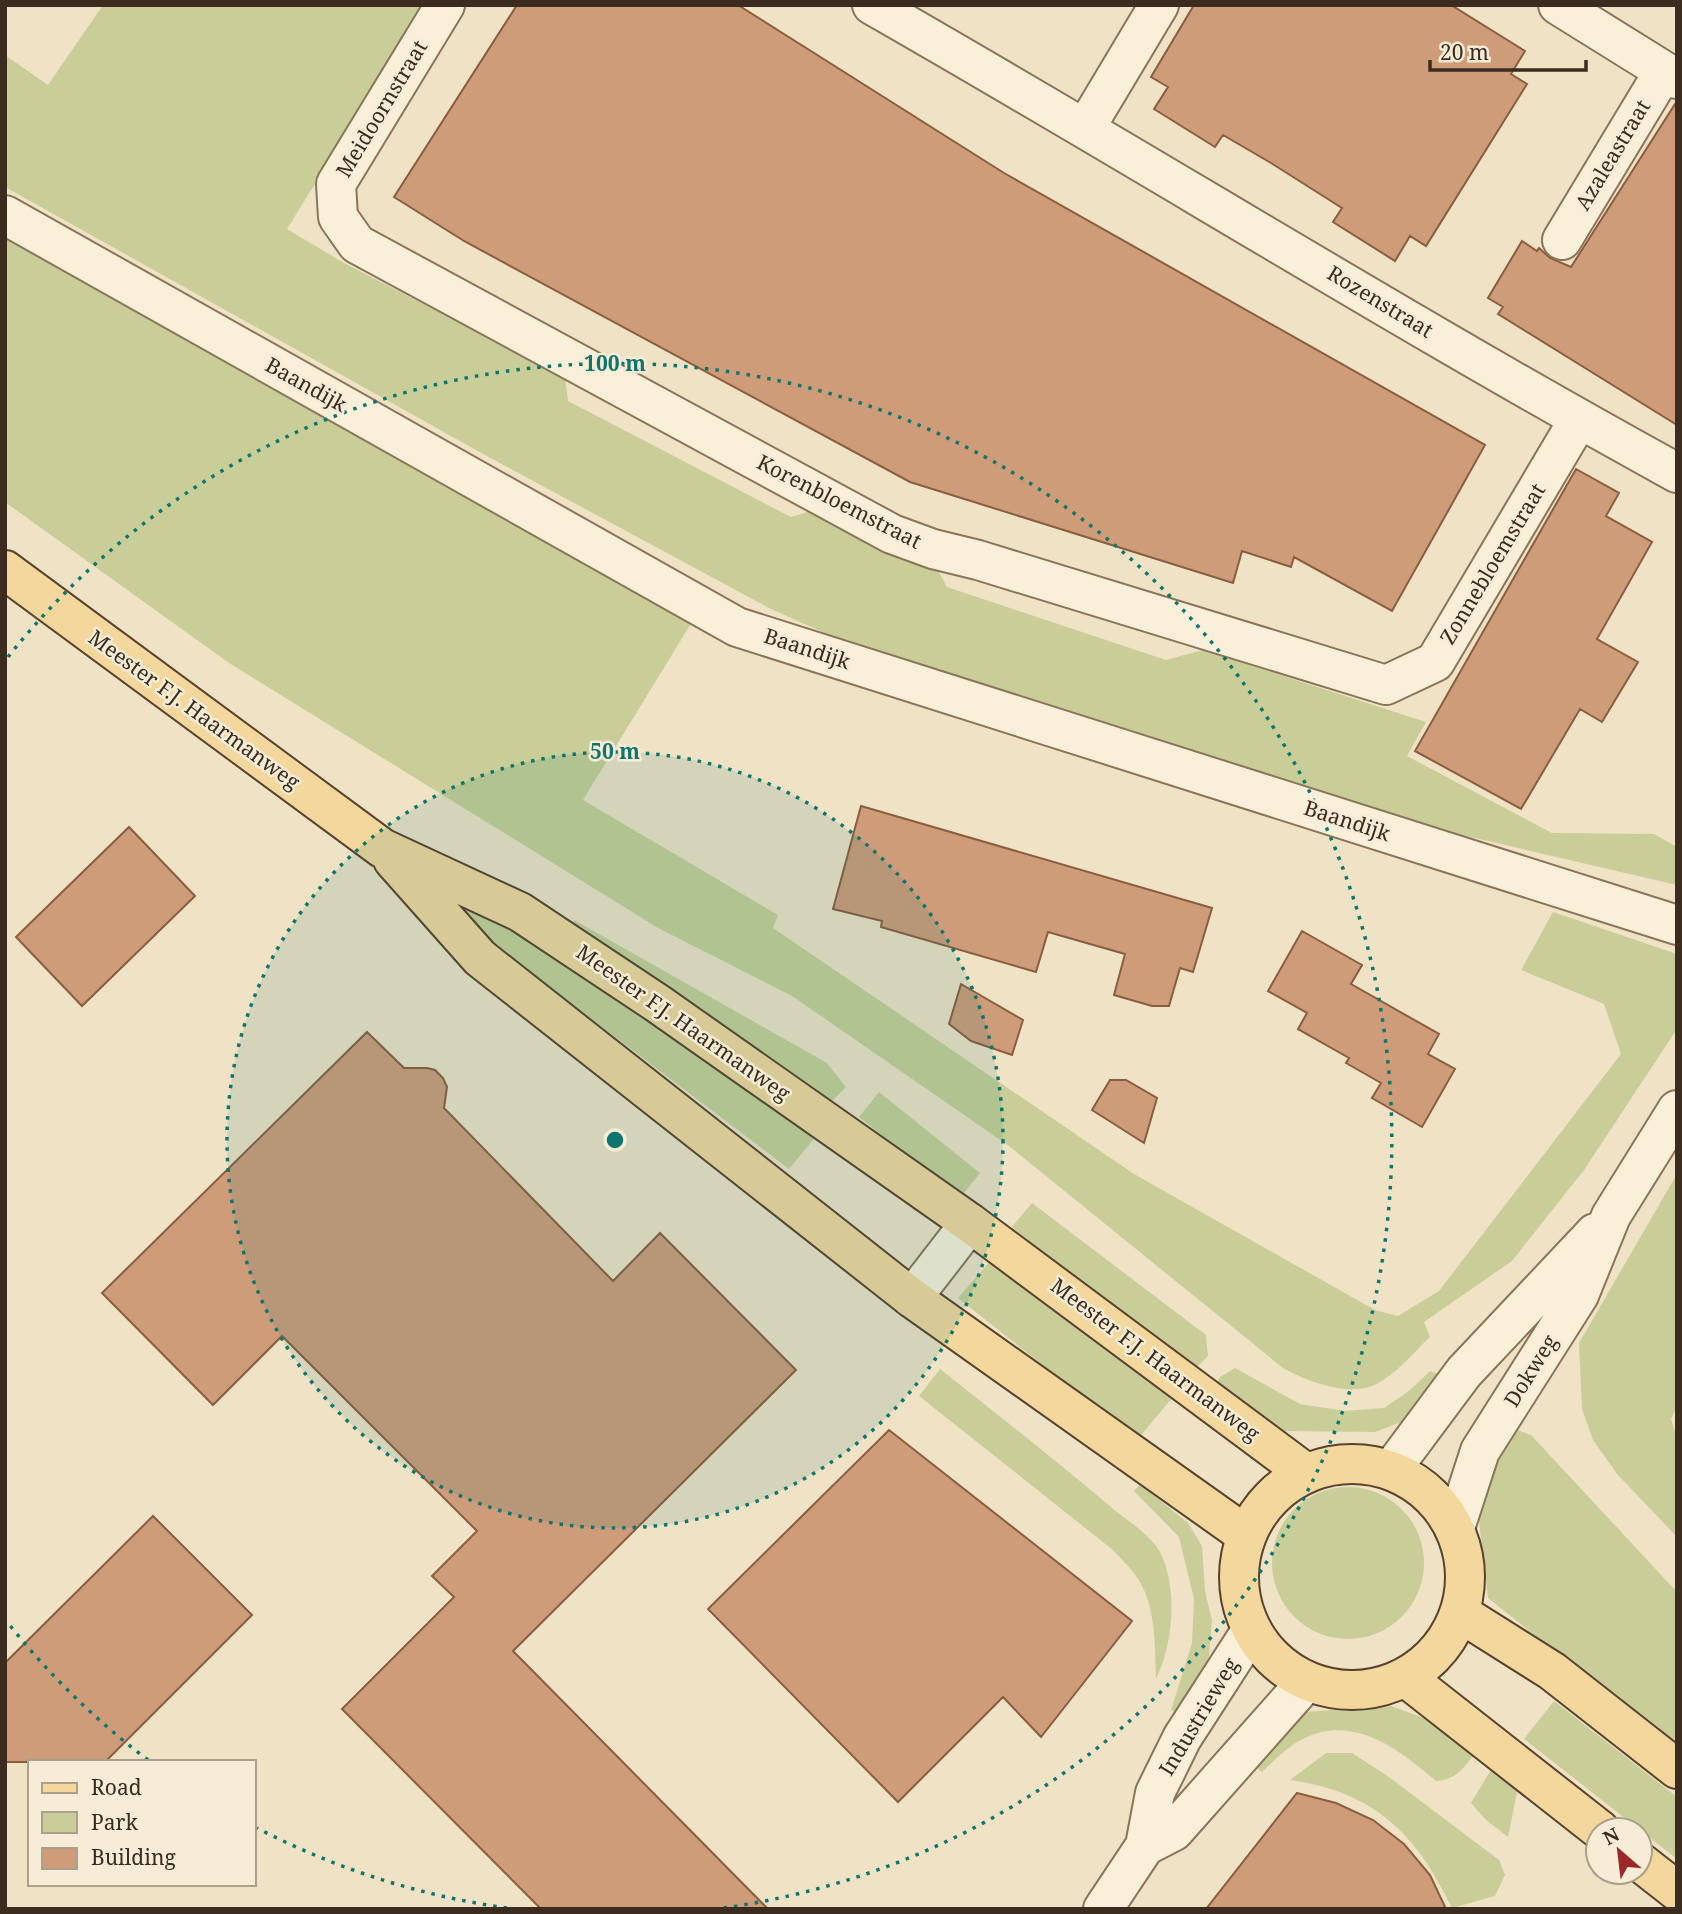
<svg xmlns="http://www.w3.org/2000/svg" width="1682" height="1914" font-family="'Noto Serif',serif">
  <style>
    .green { fill: #c9ce98 }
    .building { fill: #cf9c7a; stroke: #8b5d3f; stroke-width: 2 }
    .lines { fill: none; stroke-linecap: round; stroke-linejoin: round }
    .minor-casing { stroke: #8b745a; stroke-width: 42 }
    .major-casing { stroke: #59422e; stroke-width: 42 }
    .minor { stroke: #faf0d9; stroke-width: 38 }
    .major { stroke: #f3d79c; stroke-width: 38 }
    .ring { fill: none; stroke: #0f766e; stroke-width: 3.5; stroke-dasharray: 3.5 7 }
    .labels { text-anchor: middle; stroke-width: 5; stroke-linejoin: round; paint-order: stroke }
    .street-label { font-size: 21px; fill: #3b2c1f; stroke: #f7ecd5 }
    .centre { fill: #0f766e; stroke: #f7ecd5; stroke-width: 3.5 }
    .ring-label { font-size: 21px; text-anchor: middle; font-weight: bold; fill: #0f766e; stroke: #f7ecd5; stroke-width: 5; stroke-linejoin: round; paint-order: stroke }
  </style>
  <rect width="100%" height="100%" fill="#f0e2c5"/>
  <path class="green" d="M103 5H426L287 229 344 263 565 377 568 401 791 517 815 510 934 563 947 587 1166 660 1203 650 1426 722 1407 756 1552 833 1654 834 1677 847V885L1432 828 923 677 771 609 485 455 5 187V55L48 85Z
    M5 237 442 485 692 622 583 800 778 915 773 928 1134 1174 1375 1310 1398 1316 1439 1291 1621 1054 1604 1004 1521 970 1553 912 1677 954V1029L1584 1170 1512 1261 1424 1322 1430 1337C1413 1353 1394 1377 1372 1386 1346 1396 1306 1381 1283 1368L1009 1146 792 996 658 928 229 663 5 502Z
    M448 887 817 1135 789 1169 436 901Z
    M574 920 827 1063 846 1087 830 1103 570 924Z
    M879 1092 980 1173 960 1198 859 1117Z
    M1677 1174V1406L1671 1419 1677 1438V1537L1617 1474 1593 1440 1582 1409 1579 1343Z
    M1032 1203 1206 1335 1208 1356 1193 1371 1012 1227Z
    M991 1260 1172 1398 1137 1440 958 1298Z
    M1235 1368 1300 1404 1345 1411 1384 1408 1409 1391 1430 1371 1443 1376 1404 1421 1375 1432 1285 1431 1250 1414 1216 1386 1220 1377Z
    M940 1369C997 1414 1055 1460 1111 1507 1126 1520 1153 1536 1161 1554 1178 1590 1173 1645 1156 1679 1155 1651 1156 1617 1144 1590 1138 1575 1124 1562 1113 1550L919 1396Z
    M1515 1429 1531 1435 1677 1592V1749L1488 1598 1478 1512 1491 1459Z
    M1140 1484 1188 1523 1202 1546 1205 1591 1212 1620 1209 1656 1193 1691 1178 1713 1171 1710 1192 1643 1194 1599 1179 1537 1134 1491Z
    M1272 1563a76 76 0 1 1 152 0a76 76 0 1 1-152 0Z
    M1554 1701 1677 1797V1859L1524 1739Z
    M1391 1706 1435 1722 1475 1753C1464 1768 1456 1780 1436 1781 1400 1750 1354 1714 1305 1738 1289 1745 1275 1760 1262 1772L1253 1765 1302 1712Z
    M1326 1753H1352L1389 1777 1499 1860 1505 1875 1495 1896 1452 1908C1416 1833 1374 1792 1290 1780Z
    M1492 1768 1518 1787 1508 1837 1486 1820 1471 1803Z"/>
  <path class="building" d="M517 5H738L1004 173 1485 445 1392 611 1294 557 1291 567 1242 551 1233 583 910 482 464 241 394 197Z
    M1194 5H1451L1525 51 1511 74 1527 84 1426 246 1410 236 1395 261 1333 222 1342 208 1271 163 1223 135 1215 147 1154 109 1168 87 1151 77Z
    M1677 101V425L1498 314 1503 307 1488 298 1522 241 1537 251 1539 248 1550 258 1571 267Z
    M1576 469 1619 493 1606 516 1652 542 1597 639 1638 662 1602 722 1580 709 1521 809 1415 751Z
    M861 806 1212 908 1193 972 1180 968 1169 1006H1152L1114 995 1125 954 1048 932 1036 972 881 927 882 921 833 909Z
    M129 827 195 896 82 1006 16 937Z
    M1302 931 1362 965 1351 984 1439 1034 1428 1054 1455 1069 1422 1127 1372 1098 1381 1083 1346 1063 1349 1058 1298 1029 1307 1013 1268 991Z
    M961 984 1023 1020 1012 1055 971 1041 949 1024Z
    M367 1032 404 1068H427L435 1070 443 1078 447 1087 444 1108 613 1281 660 1233 796 1370 513 1651 768 1909H541L342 1709 454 1597 432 1576 477 1531 282 1336 213 1405 102 1293Z
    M1110 1080H1126L1157 1098 1144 1143 1092 1110Z
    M889 1430 1132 1621 1041 1737 1003 1697 898 1802 708 1609Z
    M153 1516 252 1615 105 1762H5V1663Z
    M1297 1793 1336 1803 1373 1820 1404 1844 1430 1875 1446 1909H1206Z"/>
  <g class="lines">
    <g class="minor-casing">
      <path id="minor" d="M445 5 336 184 338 217 357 244 892 534 933 549 978 560 1386 685 1435 662 1579 419
        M872 5C1142 159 1405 324 1677 473
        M1558 5 1677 79
        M1086 127 1159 5
        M5 215 737 627 1677 925
        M1562 240 1664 71
        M912 1298 970 1223
        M1391 1470 1464 1372 1595 1233
        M1455 1528 1480 1451 1579 1295 1611 1216 1677 1110
        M1145 1846 1174 1831 1306 1682
        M1103 1909 1145 1846 1155 1793 1182 1738 1251 1631"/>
    </g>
    <g class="major-casing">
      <path id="major" d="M5 570 382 848 520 912 657 1003 970 1223 1306 1473
        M393 860 480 958 912 1298 1246 1535
        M1239 1577a113 113 0 1 1 226 0a113 113 0 1 1-226 0Z
        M1460 1613 1552 1671 1677 1769
        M1405 1677 1600 1830
        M1640 1862 1677 1891"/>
    </g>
    <use href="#minor" class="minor"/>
    <use href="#major" class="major"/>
  </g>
  <circle cx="615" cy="1140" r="388" fill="#0f766e" fill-opacity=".12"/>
  <g class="ring">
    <circle cx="615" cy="1140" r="388"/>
    <path d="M507 1908A776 776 0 0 1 257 1828M148 1760A776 776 0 0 1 8 1623M8 657A776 776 0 1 1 723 1908"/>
  </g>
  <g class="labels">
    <g class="street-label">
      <text transform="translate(382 109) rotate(-59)" y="7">Meidoornstraat</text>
      <text transform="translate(1613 155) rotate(-59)" y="7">Azaleastraat</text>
      <text transform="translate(1380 302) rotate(31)" y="7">Rozenstraat</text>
      <text transform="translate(306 385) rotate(29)" y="7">Baandijk</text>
      <text transform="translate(839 502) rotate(27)" y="7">Korenbloemstraat</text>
      <text transform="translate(1493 564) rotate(-59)" y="7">Zonnebloemstraat</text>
      <text transform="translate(807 649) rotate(18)" y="7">Baandijk</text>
      <text transform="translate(194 710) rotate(36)" y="7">Meester F.J. Haarmanweg</text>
      <text transform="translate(1347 821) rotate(18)" y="7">Baandijk</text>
      <text transform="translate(683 1023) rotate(35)" y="7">Meester F.J. Haarmanweg</text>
      <text transform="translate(1155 1360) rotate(37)" y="7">Meester F.J. Haarmanweg</text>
      <text transform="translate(1531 1371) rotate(-58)" y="7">Dokweg</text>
      <text transform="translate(1199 1717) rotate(-59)" y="7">Industrieweg</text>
    </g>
  </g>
  <circle cx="615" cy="1140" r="10" class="centre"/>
  <g class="ring-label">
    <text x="615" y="371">100 m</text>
    <text x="615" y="759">50 m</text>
  </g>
  <rect width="1682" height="1914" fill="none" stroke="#3b2c1f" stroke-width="14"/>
  <rect x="28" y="1760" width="228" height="126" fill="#f7ecd5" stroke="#ac9f8c" stroke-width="2"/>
  <rect x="42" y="1783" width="35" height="10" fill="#f3d79c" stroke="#ac9f8c" stroke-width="2"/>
  <text x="91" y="1795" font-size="21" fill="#3b2c1f">Road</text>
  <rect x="42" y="1812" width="35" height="21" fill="#c9ce98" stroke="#ac9f8c" stroke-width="2"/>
  <text x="91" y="1830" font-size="21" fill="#3b2c1f">Park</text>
  <rect x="42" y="1848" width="35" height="21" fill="#cf9c7a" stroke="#ac9f8c" stroke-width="2"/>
  <text x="91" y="1865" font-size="21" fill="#3b2c1f">Building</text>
  <g transform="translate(1619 1851) rotate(332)"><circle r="33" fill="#f7ecd5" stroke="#ac9f8c" stroke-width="2"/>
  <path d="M0-5L12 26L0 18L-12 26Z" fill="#9c282b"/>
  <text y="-10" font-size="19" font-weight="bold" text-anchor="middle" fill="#3b2c1f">N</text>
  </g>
  <path d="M1430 60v10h156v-10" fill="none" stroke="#3b2c1f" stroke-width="3.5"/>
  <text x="1440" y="60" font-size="21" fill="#3b2c1f" stroke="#f7ecd5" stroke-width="5" paint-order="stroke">20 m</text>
</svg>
